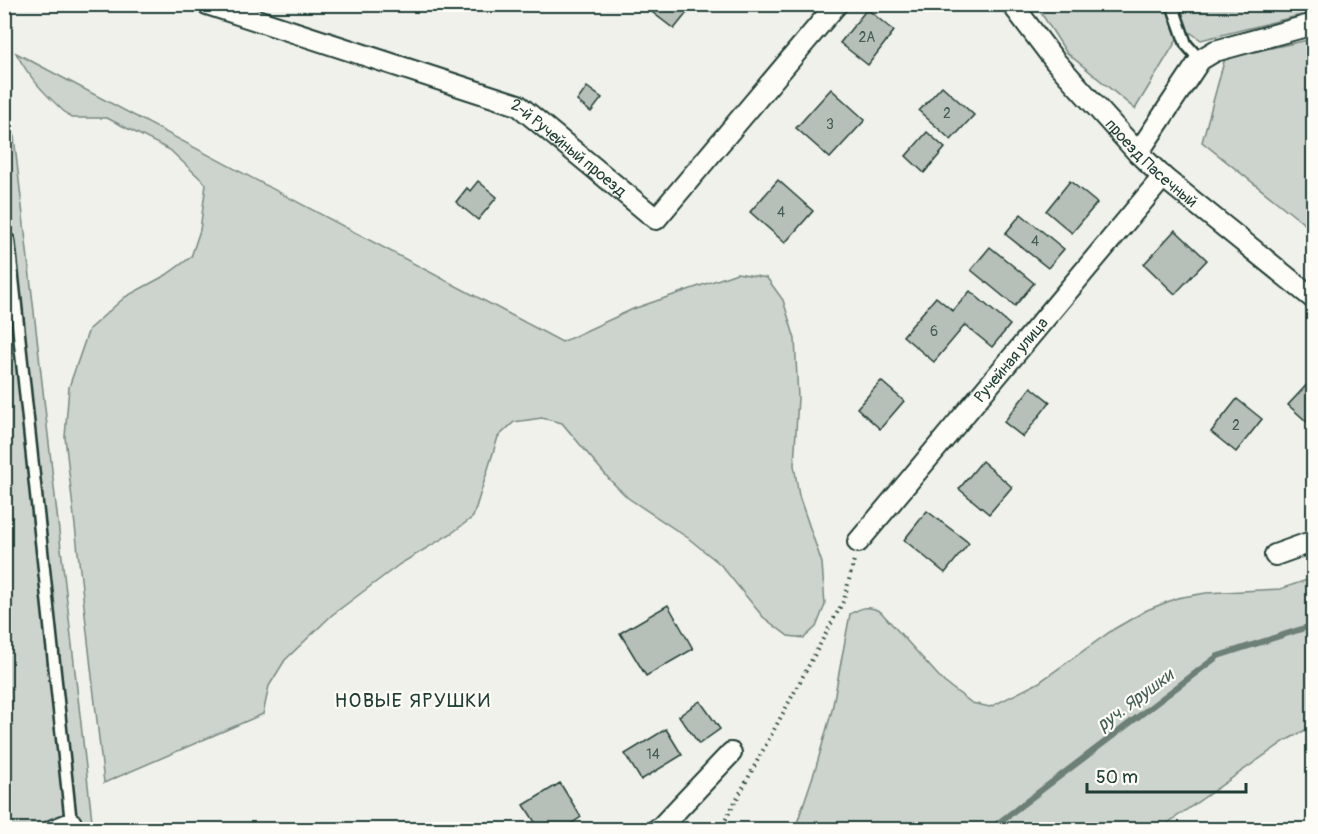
<svg xmlns="http://www.w3.org/2000/svg" width="1318" height="834" font-family="Pangolin,sans-serif">
  <style>
    .green { fill: #cdd3cd; stroke: #768880; stroke-width: 1.5 }
    .lines { fill: none; stroke-linecap: round; stroke-linejoin: round }
    .stream { stroke: #6c8077; stroke-width: 6 }
    .building { fill: #b6bfb8; stroke: #1f3d34; stroke-width: 1.5 }
    .lane-casing { stroke: #1f3d34; stroke-width: 15 }
    .street-casing { stroke: #1f3d34; stroke-width: 24 }
    .path { stroke: #1f3d34; stroke-width: 4; stroke-dasharray: 1.5 4.5; stroke-linecap: butt }
    .lane { stroke: #fdfcf7; stroke-width: 10 }
    .street { stroke: #fdfcf7; stroke-width: 20 }
    .labels { text-anchor: middle; stroke-width: 4.5; stroke-linejoin: round; paint-order: stroke }
    .number-label { font-size: 14px; fill: #455e55 }
    .street-label { font-size: 16px; fill: #1f3d34; stroke: #fdfcf7 }
    .water-label { font-size: 18px; font-style: italic; fill: #455e56; stroke: #fdfcf7 }
    .quarter-label { font-size: 20px; letter-spacing: 1.5px; fill: #1f3d34; stroke: #fdfcf7 }
  </style>
  <rect width="100%" height="100%" fill="#f0f1eb"/>
  <filter id="ink" filterUnits="userSpaceOnUse"><feTurbulence type="fractalNoise" baseFrequency=".0167" numOctaves="2"/><feDisplacementMap in="SourceGraphic" scale="12" xChannelSelector="R" yChannelSelector="G"/><feConvolveMatrix kernelMatrix="1 2 1 2 8 2 1 2 1" color-interpolation-filters="sRGB"/></filter>
  <g filter="url(#ink)">
    <path class="green" d="M1313 4 1314 12 1201 40 1184 28 1135 109 1066 52 1036 5Z
      M1313 39V231L1202 142 1225 58Z
      M4 49 93 829H5Z
      M16 53 562 342 633 309 737 273 767 278 783 300 795 339 798 398 794 465 799 496 822 563 825 605 816 627 804 638 788 636 763 617 720 564 688 538 628 498 609 479 562 423 542 418 514 422 498 437 473 517 452 533 400 564 332 615 285 660 269 686 263 714 104 783 65 437 69 387 89 329 125 297 166 275 191 257 200 230 206 184 170 150 107 118H71C48 97 31 81 16 53Z
      M1313 578V726L1285 741 1159 829H795L816 767 832 710 850 614C862 607 869 605 881 612L944 682 972 703 990 707 1038 683 1114 629 1147 610 1177 598 1206 593 1280 589Z"/>
    <g class="lines">
      <path class="stream" d="M989 830 1218 656 1314 625"/>
    </g>
    <path class="building" d="M651 4H694L674 29 648 9Z
      M867 9 894 31 868 65 840 43Z
      M942 86 974 115 951 140 919 111Z
      M587 87 602 98 591 112 577 101Z
      M831 89 865 120 830 158 796 128Z
      M927 132 945 148 924 173 906 156Z
      M778 180 813 211 785 243 750 212Z
      M478 181 497 197 478 220 456 202 467 188 470 191Z
      M1070 181 1097 203 1072 233 1046 211Z
      M1021 214 1064 249 1048 268 1005 234Z
      M1175 230 1207 260 1175 294 1144 264Z
      M990 247 1034 283 1015 306 971 270Z
      M970 291 1010 325 992 347 965 325 934 362 903 336 936 297 953 311Z
      M1314 377V428L1288 405Z
      M881 381 904 401 880 429 857 408Z
      M1031 387 1050 402 1023 437 1004 422Z
      M1237 399 1262 419 1236 452 1211 432Z
      M982 461 1012 487 989 514 959 489Z
      M927 511 969 543 945 573 904 540Z
      M668 605 693 649 646 676 620 633Z
      M700 701 720 729 699 744 679 716Z
      M666 729 682 755 641 780 625 754Z
      M560 783 581 817 562 830H540L524 805Z"/>
    <g class="lines">
      <g class="lane-casing">
        <path id="lane" d="M1172 4 1186 44 1200 60
          M9 240 71 823"/>
      </g>
      <g class="street-casing">
        <g id="street">
          <path id="s1" d="M207 4 518 105 656 219 837 4"/>
          <path id="s2" d="M1012 4 1055 61 1138 153 1163 177 1314 299"/>
          <path d="M1138 153 1200 60 1215 51 1314 24"/>
          <path id="s3" d="M858 542 1163 177"/>
          <path d="M1275 555 1314 541"/>
          <path d="M53 830 71 823"/>
          <path d="M656 830 661 827 731 753"/>
        </g>
      </g>
      <path class="path" d="M720 830 844 600 854 560"/>
      <use href="#lane" class="lane"/>
      <use href="#street" class="street"/>
    </g>
  </g>
  <g class="labels">
    <g class="number-label">
      <text x="867" y="42">2А</text>
      <text x="947" y="118">2</text>
      <text x="830" y="129">3</text>
      <text x="781" y="217">4</text>
      <text x="1035" y="246">4</text>
      <text x="934" y="336">6</text>
      <text x="1236" y="430">2</text>
      <text x="653" y="759">14</text>
    </g>
    <g class="street-label">
      <text dy="6" stroke="none"><textPath href="#s1" startOffset="393">2-й Ручейный проезд</textPath></text>
      <text dy="6" stroke="none"><textPath href="#s2" startOffset="212">проезд Пасечный</textPath></text>
      <text dy="6" stroke="none"><textPath href="#s3" startOffset="238">Ручейная улица</textPath></text>
    </g>
    <g class="water-label">
      <text transform="translate(1135 700) rotate(-37)" y="6">руч. Ярушки</text>
    </g>
    <g class="quarter-label">
      <text x="413" y="707">НОВЫЕ ЯРУШКИ</text>
    </g>
  </g>
  <rect width="1318" height="834" fill="none" stroke="#fdfcf7" stroke-width="24"/>
  <rect x="12" y="12" width="1294" height="810" fill="none" stroke="#1f3d34" stroke-width="2" filter="url(#ink)"/>
  <path d="M1087 783v9h159v-9" fill="none" stroke="#1f3d34" stroke-width="3"/>
  <text x="1096" y="783" font-size="18" fill="#1f3d34" stroke="#fdfcf7" stroke-width="4.5" paint-order="stroke">50 m</text>
</svg>
